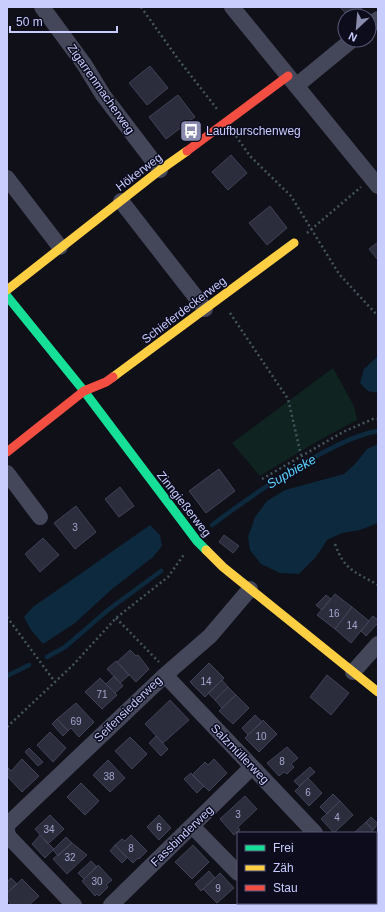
<svg xmlns="http://www.w3.org/2000/svg" width="385" height="912" font-family="Helvetica,sans-serif">
  <style>
    .green { fill: #0f2420 }
    .water { fill: #0c293d }
    .lines { fill: none; stroke-linecap: round; stroke-linejoin: round }
    .stream { stroke: #0c293d; stroke-width: 4.5 }
    .building { fill: #2c2d3c; stroke: #414257 }
    .path { stroke: #44555c; stroke-width: 2.5; stroke-dasharray: 2 3; stroke-linecap: butt }
    .street { stroke: #44475a; stroke-width: 16 }
    .fast { stroke: #16e098; stroke-width: 9 }
    .slow { stroke: #ffcf43; stroke-width: 9 }
    .jam { stroke: #f24e42; stroke-width: 9 }
    .labels { text-anchor: middle; stroke-width: 3; stroke-linejoin: round; paint-order: stroke }
    .number-label { font-size: 10px; fill: #a1a5ce }
    .street-label { font-size: 12px; fill: #c8cdfe; stroke: #0c0c1d }
    .poi-label { font-size: 12px; fill: #c8cdfe; stroke: #0c0c1d; text-anchor: start }
    .water-label { font-size: 13px; font-style: italic; fill: #58d1fd; stroke: #0c0c1d }
  </style>
  <rect width="100%" height="100%" fill="#101019"/>
  <path class="green" d="M333 368 354 406 357 420 316 442 260 476 232 443Z"/>
  <path class="water" d="M378 356V393L368 391 360 383 364 369Z
    M378 444V523L360 530 342 533 327 540 316 557 299 574 280 573 261 564 250 550 248 537 255 517 267 501 285 490 344 474 356 463 367 449Z
    M150 525 160 535 162 546 153 557 111 590 75 623 43 644 31 630 24 617 33 607Z"/>
  <g class="lines">
    <path class="stream" d="M212 525C248 498 284 473 324 452 341 443 359 434 378 431
      M47 657 65 647 108 610 161 571
      M7 676 29 665"/>
  </g>
  <path class="building" d="M340 7H363L353 16H348Z
    M150 66 168 88 147 105 129 83Z
    M178 95 195 117 166 139 149 117Z
    M231 155 247 173 228 190 212 172Z
    M270 206 287 228 267 245 249 223Z
    M378 242V260L369 249Z
    M219 469 235 491 206 513 189 491Z
    M120 487 134 506 119 517 105 499Z
    M76 506 96 532 75 549 54 523Z
    M224 535 239 546 233 553 219 542Z
    M43 538 59 555 40 572 25 554Z
    M335 594 352 607 335 629 317 615Z
    M326 595 331 599 322 610 316 605Z
    M352 607 369 621 351 643 335 629Z
    M373 616 378 620V623L366 636 361 631Z
    M130 650 136 656 138 655 149 669 136 682 117 662Z
    M116 661 129 675 120 683 107 669Z
    M209 663 224 678 205 697 190 682Z
    M327 675 349 693 331 715 310 697Z
    M114 676 123 686 115 693 106 684Z
    M100 678 117 695 102 709 85 692Z
    M222 680 228 687 215 700 208 693Z
    M228 687 236 695 222 708 215 700Z
    M236 695 249 708 233 724 219 711Z
    M170 700 189 720 163 743 145 724Z
    M76 703 94 722 79 737 71 728 68 731 57 719Z
    M255 715 262 722 248 735 242 728Z
    M57 719 68 731 63 736 52 724Z
    M263 720 277 734 259 752 245 738Z
    M50 732 66 748 53 762 37 745Z
    M156 736 168 749 161 756 149 743Z
    M130 737 147 754 132 769 115 751Z
    M287 747 298 758 291 764 294 767 287 774 284 772 279 776 267 763Z
    M29 748 43 762 38 766 25 752Z
    M22 759 39 776 22 792 7 776V767L11 771Z
    M214 759 227 773 209 791 192 775 205 762 208 765Z
    M108 760 125 778 110 792 93 775Z
    M310 767 315 772 299 786 294 781Z
    M191 773 204 786 197 793 184 779Z
    M308 778 322 793 309 806 295 791Z
    M81 783 99 801 85 815 67 797Z
    M333 794 340 801 327 814 320 807Z
    M245 796 257 809 238 827 240 830 234 835 220 819Z
    M340 801 353 815 334 833 321 819Z
    M50 815 64 829 48 844 35 829Z
    M159 815 171 828 159 840 147 827Z
    M371 817 378 824 373 830 366 822Z
    M366 822 373 830 372 833H354Z
    M40 835 54 849 45 858 32 844Z
    M131 835 147 851 139 859 138 858 133 863 115 845 122 839 125 841Z
    M66 837 72 843 58 856 53 850Z
    M72 843 87 855 67 874 53 859Z
    M115 845 127 858 122 863 110 851Z
    M193 845 209 862 192 879 175 862Z
    M91 861 97 867 84 879 78 873Z
    M98 865 112 880 106 885 108 887 99 896 97 894 95 896 82 881Z
    M209 871 215 878 201 891 195 884Z
    M220 873 234 888 217 903 203 889Z
    M11 878 17 884 7 893V882Z
    M22 879 39 896 29 905H11L7 898V893Z
    M376 893 378 895V905H355L353 903H376Z"/>
  <g class="lines">
    <path class="path" d="M141 7 178 59 217 109
      M236 136 250 156 291 196 339 274 378 316
      M307 233 361 187
      M230 313 288 399 301 455
      M262 479 343 432 373 419H378
      M335 544C345 571 354 571 378 585
      M7 617 55 682
      M116 618 159 662
      M7 727 73 665 116 618 168 577 185 553"/>
    <path class="street" d="M42 7 84 64 103 95 160 170
      M232 7 378 186
      M369 26 378 19
      M296 86 352 40
      M7 178 60 247
      M121 201 205 309
      M7 473 40 517
      M353 672 378 644
      M165 675 315 833
      M192 826 238 873
      M7 829 8 824 165 675 210 636 250 589
      M7 832 9 837 74 905
      M376 861 378 859
      M267 903 269 905
      M111 905 252 767
      M330 905 332 903"/>
    <path class="fast" d="M7 296 84 391 197 541 206 550"/>
    <path class="slow" d="M7 290 160 170 187 151
      M113 377 294 243
      M206 550 223 567 378 692"/>
    <path class="jam" d="M187 151 288 76
      M7 452 84 391 106 382 113 377"/>
  </g>
  <defs>
    <g id="bus-square" transform="scale(1.15)"><rect x="-9" y="-9" width="18" height="18" rx="4" fill="#888bae" stroke="#0c0c1d"/><path d="M-5-6H5V4H4V6H2V4H-2V6H-4V4H-5ZM-3.5-4V0h7V-4ZM-3.5 1.2v1.5H-2V1.2ZM2 1.2v1.5H3.5V1.2Z" fill="#fff"/></g>
  </defs>
  <g fill-rule="evenodd">
    <use href="#bus-square" x="191" y="131"/>
  </g>
  <g class="labels">
    <g class="number-label">
      <text x="75" y="531">3</text>
      <text x="334" y="617">16</text>
      <text x="352" y="629">14</text>
      <text x="206" y="685">14</text>
      <text x="102" y="698">71</text>
      <text x="76" y="725">69</text>
      <text x="261" y="740">10</text>
      <text x="282" y="765">8</text>
      <text x="109" y="780">38</text>
      <text x="308" y="796">6</text>
      <text x="238" y="818">3</text>
      <text x="337" y="821">4</text>
      <text x="159" y="831">6</text>
      <text x="49" y="833">34</text>
      <text x="131" y="852">8</text>
      <text x="70" y="861">32</text>
      <text x="97" y="885">30</text>
      <text x="218" y="892">9</text>
    </g>
    <g class="street-label">
      <text transform="translate(101 89) rotate(55)" y="4">Zigarrenmacherweg</text>
      <text transform="translate(139 172) rotate(-37)" y="4">Hökerweg</text>
      <text transform="translate(184 310) rotate(-37)" y="4">Schieferdeckerweg</text>
      <text transform="translate(184 504) rotate(52)" y="4">Zinngießerweg</text>
      <text transform="translate(128 709) rotate(-44)" y="4">Seifensiederweg</text>
      <text transform="translate(240 754) rotate(46)" y="4">Salzmüllerweg</text>
      <text transform="translate(182 836) rotate(-44)" y="4">Fassbinderweg</text>
    </g>
    <g class="poi-label">
      <text x="206" y="135">Laufburschenweg</text>
    </g>
    <g class="water-label">
      <text transform="translate(291 471) rotate(-30)" y="5">Supbieke</text>
    </g>
  </g>
  <rect width="385" height="912" fill="none" stroke="#c8cdfe" stroke-width="16"/>
  <rect x="237" y="832" width="140" height="72" fill="#0c0c1d" stroke="#575977"/>
  <rect x="245" y="845" width="20" height="6" fill="#16e098" stroke="#575977"/>
  <text x="273" y="852" font-size="12" fill="#c8cdfe">Frei</text>
  <rect x="245" y="865" width="20" height="6" fill="#ffcf43" stroke="#575977"/>
  <text x="273" y="872" font-size="12" fill="#c8cdfe">Zäh</text>
  <rect x="245" y="885" width="20" height="6" fill="#f24e42" stroke="#575977"/>
  <text x="273" y="892" font-size="12" fill="#c8cdfe">Stau</text>
  <g transform="translate(357 28) rotate(206)"><circle r="19" fill="#0c0c1d" stroke="#575977"/>
  <path d="M0-3L7 15L0 10L-7 15Z" fill="#888bae"/>
  <text y="-6" font-size="11" font-weight="bold" text-anchor="middle" fill="#c8cdfe">N</text>
  </g>
  <path d="M10 26v6h107v-6" fill="none" stroke="#c8cdfe" stroke-width="2"/>
  <text x="16" y="26" font-size="12" fill="#c8cdfe" stroke="#0c0c1d" stroke-width="3" paint-order="stroke">50 m</text>
</svg>
